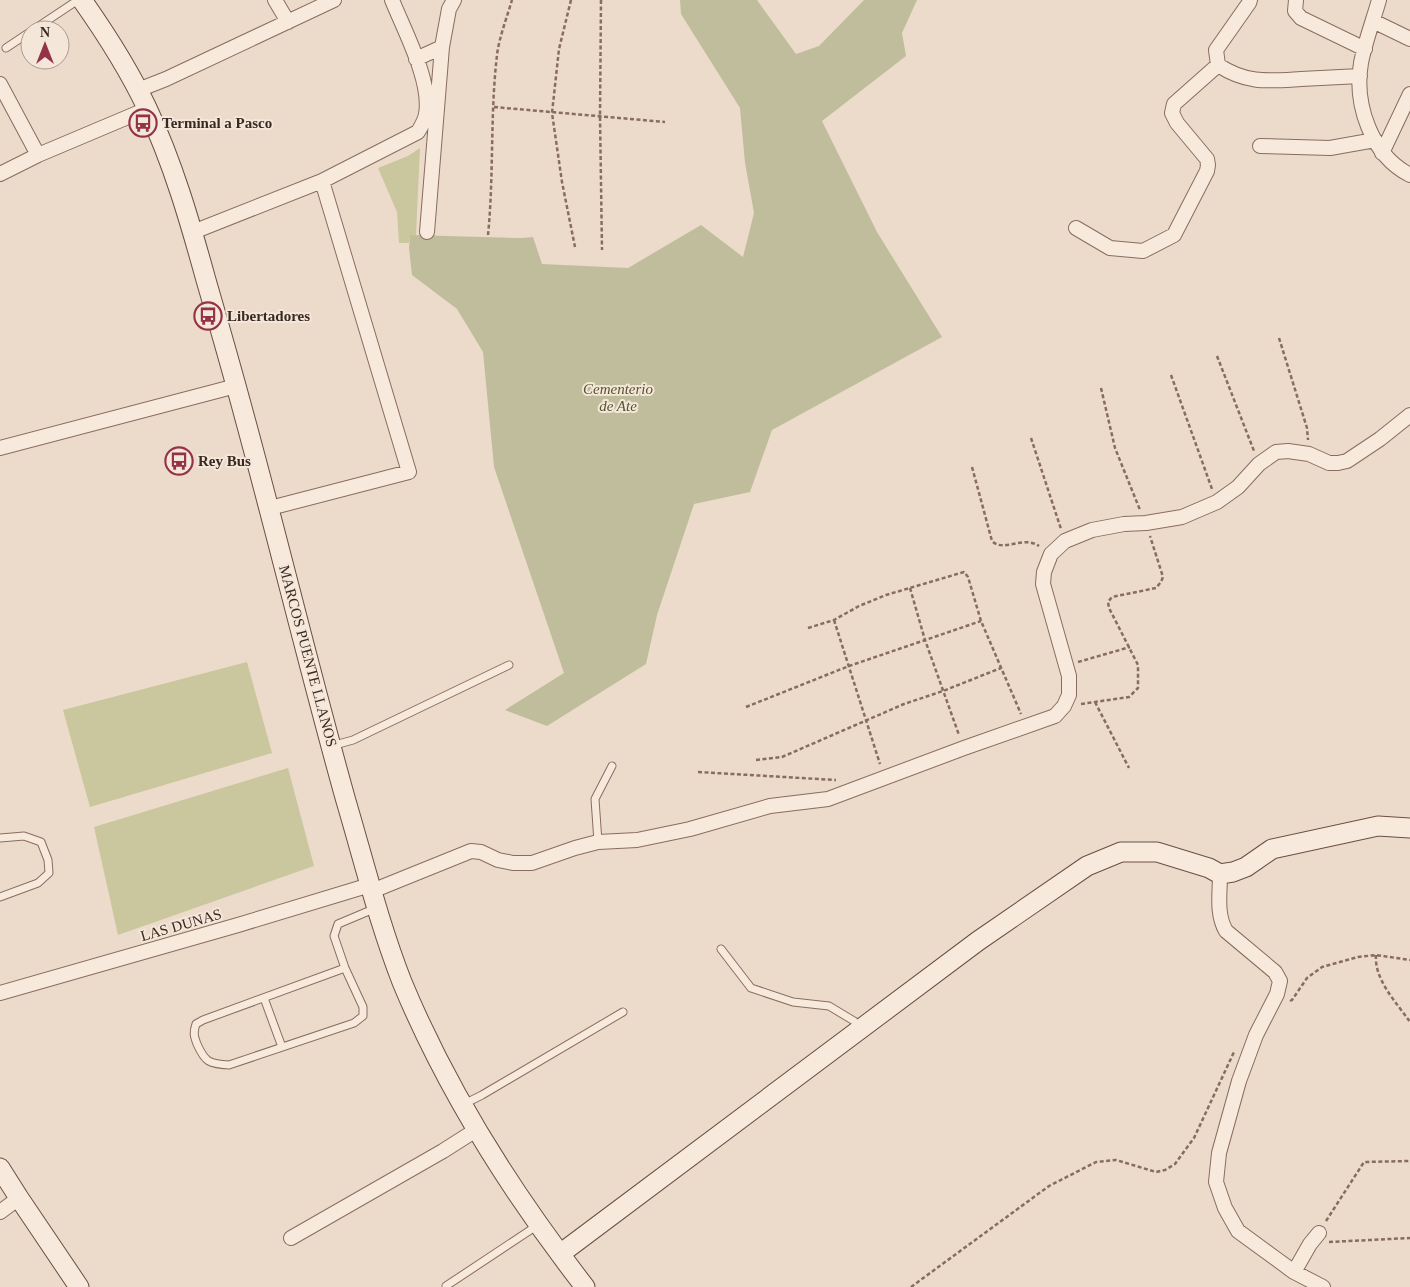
<svg xmlns="http://www.w3.org/2000/svg" width="1410" height="1287" font-family="Georgia,serif">
  <style>
    .green { fill: #cac69e }
    .cemetery { fill: #c0bd9c }
    .lines { fill: none; stroke-linecap: round; stroke-linejoin: round }
    .lane-casing { stroke: #886d5f; stroke-width: 9 }
    .street-casing { stroke: #886d5f; stroke-width: 16 }
    .secondary-casing { stroke: #6a4e42; stroke-width: 21 }
    .path { stroke: #886d5f; stroke-width: 2.5; stroke-dasharray: 4 2.5; stroke-linecap: butt }
    .lane { stroke: #f7eadd; stroke-width: 7 }
    .street { stroke: #f7eadd; stroke-width: 14 }
    .secondary { stroke: #f7eadd; stroke-width: 19 }
    .labels { text-anchor: middle; stroke-width: 4; stroke-linejoin: round; paint-order: stroke }
    .poi-label { font-size: 15px; font-weight: bold; fill: #3a2822; stroke: #f4e7d9; text-anchor: start }
    .park-label { font-size: 15px; font-style: italic; fill: #53552a; stroke: #f4e7d9 }
    .street-label { font-size: 15px; fill: #3a2822; stroke: #f4e7d9 }
  </style>
  <rect width="100%" height="100%" fill="#ecdbca"/>
  <path class="green" d="M420 148 416 235H410L409 243H399L397 212 378 168 408 156Z
    M247 662 272 753 90 807 63 710Z
    M288 768 314 866 118 935 94 827Z"/>
  <path class="cemetery" d="M680 0H757L796 54 819 46 864 0H917L902 33 906 56 822 121 877 232 942 337 772 430 750 492 694 504 657 615 646 664 547 726 505 710 564 673 494 467 483 352 457 309 412 275 409 248 410 235 522 238 533 237 542 264 628 268 701 225 743 257 754 213 745 163 740 108 681 14Z"/>
  <g class="lines">
    <g class="lane-casing">
      <path id="lane" d="M33 30 78 0
        M6 48 30 32
        M331 746 353 740 509 665
        M0 838 24 836 41 842 48 860 49 873 38 883 0 897
        M598 842 595 799 612 766
        M721 949 751 988 793 1002 829 1006 854 1021 860 1027
        M345 968 203 1020 196 1024C193 1033 194 1036 197 1044 205 1062 209 1064 229 1065L354 1023 363 1016V1007L345 968 334 936 338 924 376 908
        M264 998 282 1047
        M462 1105 482 1095 623 1012
        M446 1286 538 1225"/>
    </g>
    <g class="street-casing">
      <path id="street" d="M275 0 288 22
        M1250 0 1249 3 1216 50 1218 65C1247 84 1268 81 1301 79 1321 78 1340 77 1360 76
        M1296 0 1295 11 1301 18 1365 49
        M1379 0C1373 21 1365 42 1361 63 1354 104 1371 155 1410 175
        M1373 21 1410 39
        M416 59 442 47 449 9 454 0
        M0 84 38 155
        M138 90 166 79 334 0
        M1260 146 1330 148 1375 140
        M1382 153 1410 94
        M0 174 38 155 147 109
        M1076 228 1110 248 1143 251 1174 235 1207 171 1208 165 1207 159 1177 123 1172 113 1174 104 1218 65
        M193 232 322 181 418 132C421 127 425 120 426 114 432 82 404 30 392 0
        M427 232 442 47
        M0 448 236 386
        M270 508 409 472 322 181
        M1220 874C1220 893 1216 914 1226 931L1275 972 1280 981 1277 994 1256 1035 1239 1081 1219 1153 1216 1182 1225 1208 1238 1231 1294 1272 1323 1287
        M372 891 471 851 481 852 498 860 513 863H532L575 848 598 842 637 840 690 829 770 806 828 799 964 748 1055 716 1064 706 1069 695V676L1043 584 1044 572 1051 554 1065 541 1092 530 1124 524 1146 523 1182 517 1217 502 1238 487 1259 464 1276 452 1288 451 1309 454 1329 463H1338L1347 461 1380 439 1410 415
        M0 993 238 925 370 885
        M0 1212 19 1198
        M291 1238 443 1151 476 1130
        M1294 1272 1310 1244 1319 1233"/>
    </g>
    <g class="secondary-casing">
      <path id="secondary" d="M82 0C106 34 129 70 147 108 173 163 190 222 206 280 219 325 232 370 244 415 279 543 310 673 346 801 364 862 379 923 402 982 448 1093 512 1193 585 1287
        M0 1168 19 1198 79 1287
        M560 1254 978 941 1087 866 1121 852H1157L1209 868 1220 874 1233 872 1246 867 1272 849 1378 826 1410 828"/>
    </g>
    <path class="path" d="M571 0 559 49 552 113 562 182 575 247
      M601 0 600 116 602 250
      M494 107 665 122
      M488 235C494 175 490 115 497 55 499 38 507 17 512 0
      M1279 338 1307 428 1308 440
      M1217 356 1254 451
      M1171 375 1212 489
      M1101 388 1115 448 1140 510
      M1031 438 1061 529
      M972 467 992 541C1003 553 1023 535 1039 546
      M910 588 925 640 959 735
      M834 620 880 764
      M808 628 834 620 859 606 886 595 964 572 968 577 981 621 1021 714
      M1078 662 1130 647
      M1095 702 1129 768
      M1081 704 1129 697 1138 688V665L1109 608 1108 602 1112 597 1156 588 1161 582 1163 577 1150 536
      M746 707 849 666 981 621
      M756 760 782 757 904 704 943 691 1001 668
      M698 772 836 780
      M1376 955C1374 980 1397 1003 1410 1022
      M1290 1001 1292 1000 1307 978 1322 967 1358 957 1376 955 1410 960
      M1326 1221 1364 1162 1410 1161
      M1329 1242 1410 1238
      M911 1287 1049 1186 1096 1162 1116 1160 1156 1172 1165 1170 1175 1164 1194 1138 1234 1052"/>
    <use href="#lane" class="lane"/>
    <use href="#street" class="street"/>
    <use href="#secondary" class="secondary"/>
  </g>
  <defs>
    <g id="bus-ring" transform="scale(1.4375)"><circle r="9.5" fill="#f4e7d9" stroke="#943348" stroke-width="1.5"/><path d="M-5-6H5V4H4V6H2V4H-2V6H-4V4H-5ZM-3.5-4V0h7V-4ZM-3.5 1.2v1.5H-2V1.2ZM2 1.2v1.5H3.5V1.2Z" fill="#943348"/></g>
  </defs>
  <g fill-rule="evenodd">
    <use href="#bus-ring" x="143" y="123"/>
    <use href="#bus-ring" x="208" y="316"/>
    <use href="#bus-ring" x="179" y="461"/>
  </g>
  <g class="labels">
    <g class="poi-label">
      <text x="162" y="128">Terminal a Pasco</text>
      <text x="227" y="321">Libertadores</text>
      <text x="198" y="466">Rey Bus</text>
    </g>
    <g class="park-label">
      <text x="618" y="394">Cementerio<tspan x="618" dy="17">de Ate</tspan></text>
    </g>
    <g class="street-label">
      <text transform="translate(308 656) rotate(75)" y="5">MARCOS PUENTE LLANOS</text>
      <text transform="translate(181 925) rotate(-16)" y="5">LAS DUNAS</text>
    </g>
  </g>
  <g transform="translate(45 45)"><circle r="24" fill="#f4e7d9" stroke="#aa9b90"/>
  <path d="M0-4L9 19L0 12L-9 19Z" fill="#943348"/>
  <text y="-8" font-size="14" font-weight="bold" text-anchor="middle" fill="#3a2822">N</text>
  </g>
</svg>
